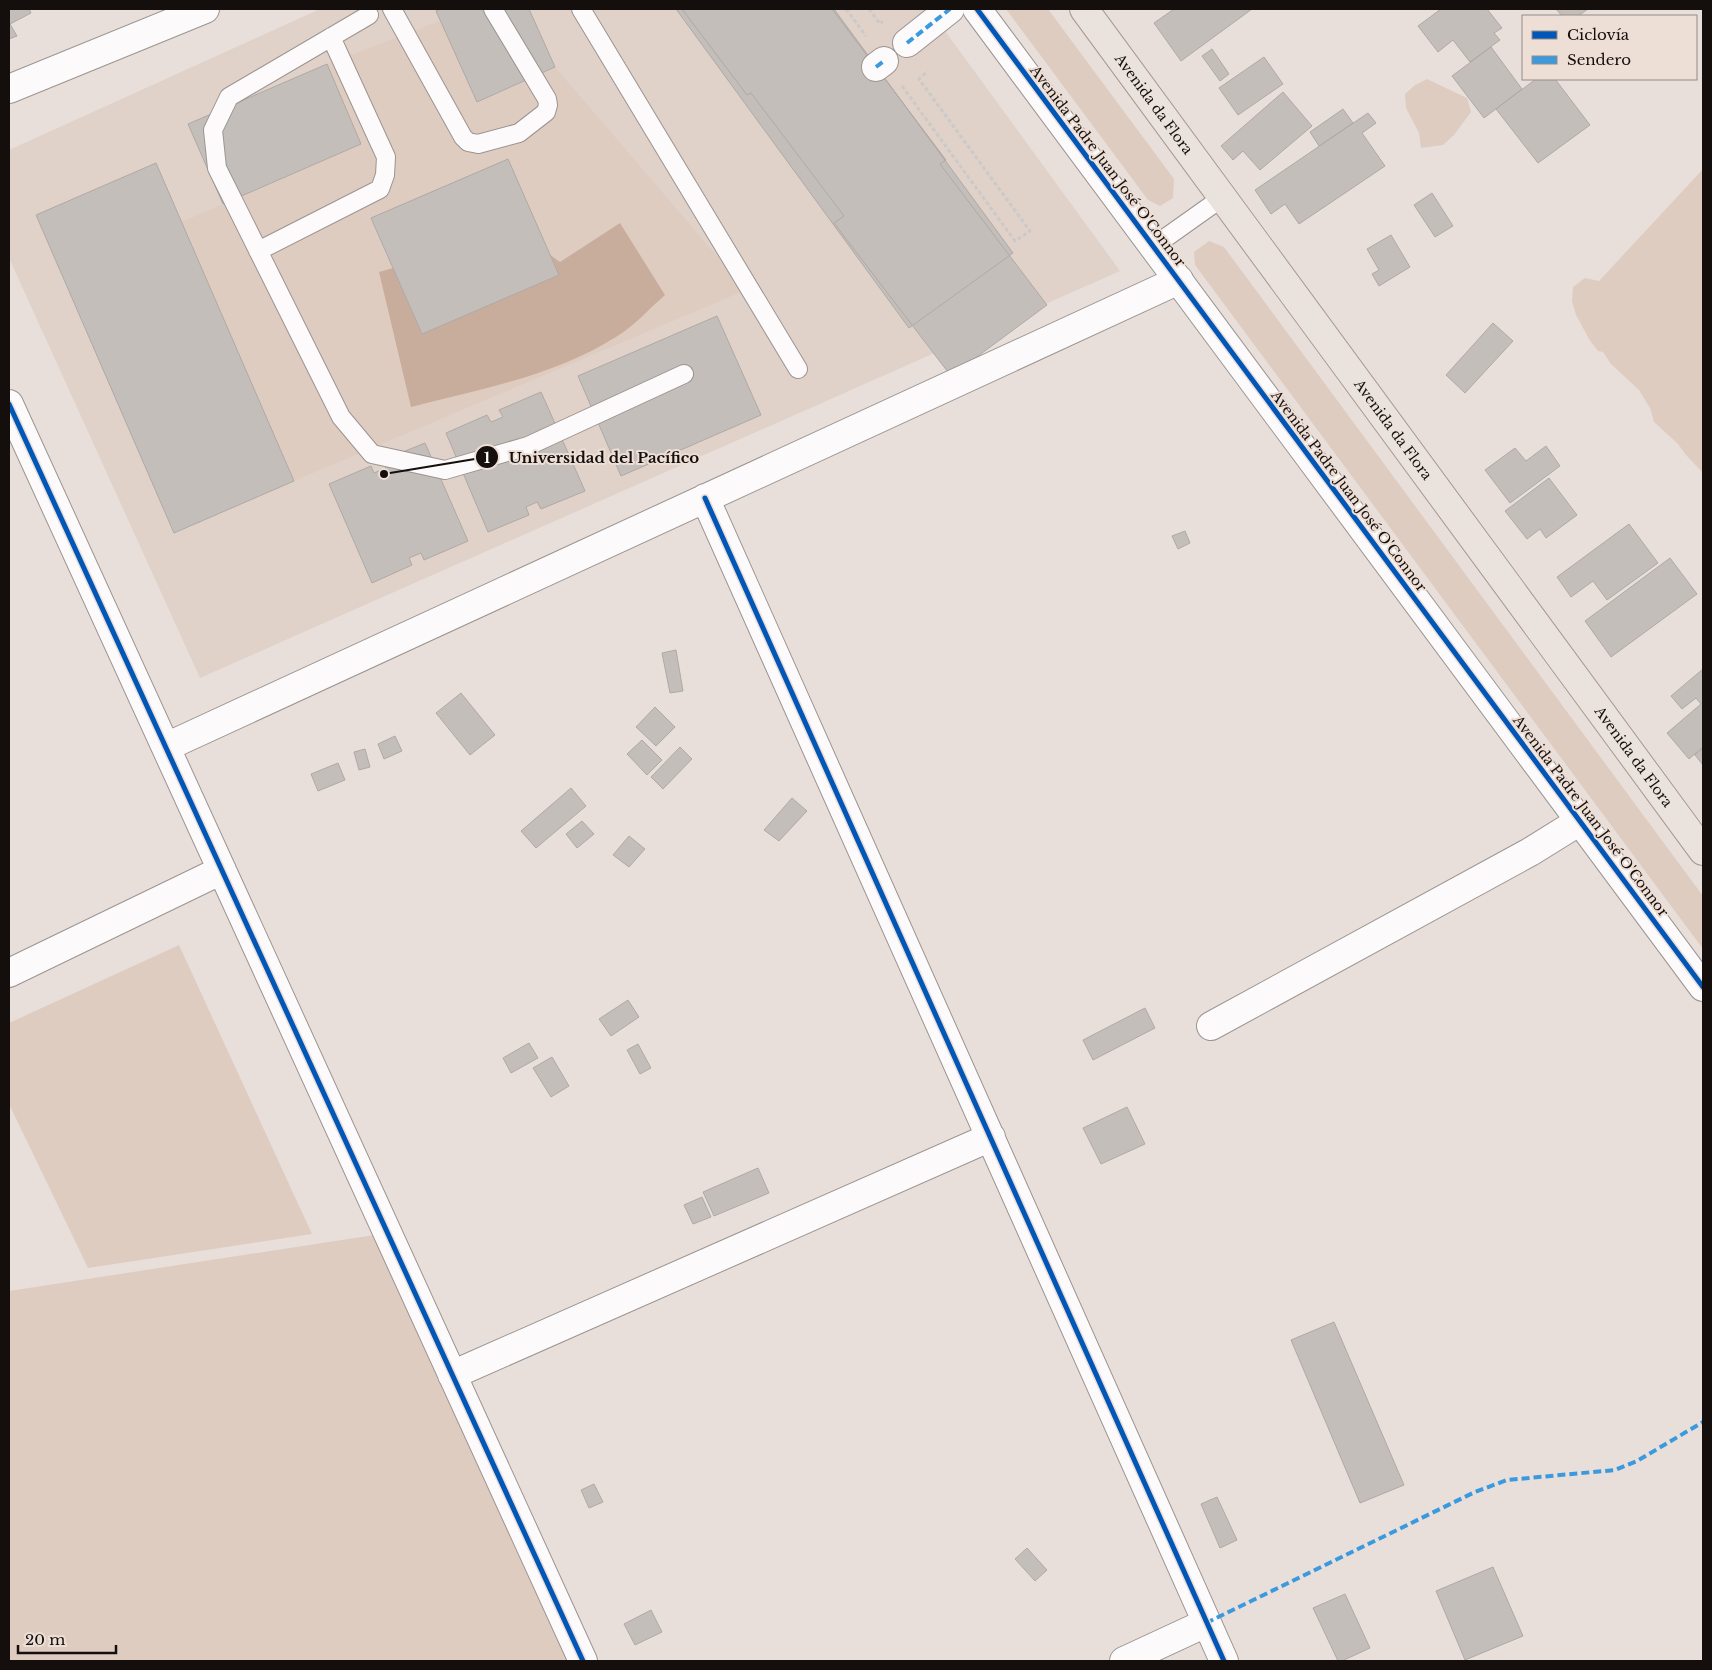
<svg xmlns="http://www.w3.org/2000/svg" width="1712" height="1670" font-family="'Libre Baskerville',serif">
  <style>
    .built { fill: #e0d1c9 }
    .green { fill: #dfccc1 }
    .water { fill: #c9ad9c }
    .building { fill: #c4bebb; stroke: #afa9a6 }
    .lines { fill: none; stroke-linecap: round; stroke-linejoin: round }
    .lane-casing { stroke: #9b9491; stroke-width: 20 }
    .street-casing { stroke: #9b9491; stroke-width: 30 }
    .secondary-casing { stroke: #9b9491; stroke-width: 30 }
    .primary-casing { stroke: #a7988e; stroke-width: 30 }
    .path { stroke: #cccac8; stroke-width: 3; stroke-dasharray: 4 2.5; stroke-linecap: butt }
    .lane { stroke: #fcfafa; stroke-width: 18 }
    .street { stroke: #fcfafa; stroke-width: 28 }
    .secondary { stroke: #fcfafa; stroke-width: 28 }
    .primary { stroke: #eae2dd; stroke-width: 28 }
    .quiet { stroke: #3b9ade; stroke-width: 4; stroke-dasharray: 8 4; stroke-linecap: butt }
    .cycleway-casing { stroke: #edded6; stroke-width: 8 }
    .cycleway { stroke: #0057b8; stroke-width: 5 }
    .labels { text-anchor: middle; stroke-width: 4; stroke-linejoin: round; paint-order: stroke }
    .street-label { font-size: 14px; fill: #140f0c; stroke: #edded6 }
    .leader { fill: none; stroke: #140f0c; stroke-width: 2 }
    .callout-dot { fill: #140f0c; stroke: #edded6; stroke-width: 2 }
    .mark-label { font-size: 15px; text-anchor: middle; font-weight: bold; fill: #fff }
    .callout-label { font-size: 15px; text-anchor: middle; font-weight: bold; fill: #140f0c; stroke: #edded6; stroke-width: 4; stroke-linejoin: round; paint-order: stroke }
  </style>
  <rect width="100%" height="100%" fill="#e8dfdb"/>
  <path class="built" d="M320 9H929L1120 271 200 678 9 258V150Z"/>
  <path class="green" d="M1006 9H1048L1174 179 1173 198 1160 206 1148 200Z
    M440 21 477 101 555 67 746 290 294 481 182 222 361 144 327 64Z
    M1427 79 1467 98 1471 112 1454 135 1443 145 1421 148 1419 133 1406 108 1405 94 1415 85Z
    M1703 169V473L1686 455 1678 444 1654 422 1650 408 1639 390 1611 364 1603 352 1598 351 1589 339 1576 315 1572 301 1573 287 1585 278 1599 281Z
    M1209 241 1224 247 1703 896V949L1195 265 1194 252Z
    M179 945 312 1234 88 1268 9 1104V1023Z
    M374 1235 568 1661H9V1291Z"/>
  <path class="water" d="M620 223 665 295C651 307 632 328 616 337 554 376 481 389 411 407L379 272 481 243 542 249 560 262Z"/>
  <path class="building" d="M9 9H29L31 13 10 24 17 36 9 39Z
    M440 9H529L555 67 477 102 436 11Z
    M676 9H834L1013 253 909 328Z
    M682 9H832L946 160 940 164 1047 305 951 376 834 223 844 216 751 93 747 95Z
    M1174 9H1252L1181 61 1154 23Z
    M1441 9H1487L1502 28 1494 33 1500 40 1470 62 1453 40 1438 52 1418 26Z
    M1556 9H1588L1578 16H1562Z
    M1491 47 1522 89 1484 118 1452 76Z
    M1212 49 1229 74 1220 81 1202 56Z
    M1264 57 1283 84 1238 115 1219 88Z
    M327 64 361 144 223 204 188 124Z
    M1536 79H1555L1590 125 1538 163 1496 109Z
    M1283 92 1312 126 1260 170 1243 151 1233 160 1221 146Z
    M1343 109 1353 123 1319 146 1310 132Z
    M1368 113 1376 123 1362 133 1385 166 1299 224 1285 204 1271 214 1255 190Z
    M508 159 559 275 422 334 371 218Z
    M156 163 294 481 174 533 36 215Z
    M1432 193 1453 226 1435 237 1414 205Z
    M1391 235 1410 267 1379 286 1372 274 1379 270 1367 249Z
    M717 316 761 415 621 476 578 376Z
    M1493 323 1513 341 1465 393 1446 375Z
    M541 392 585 491 541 509 537 502 526 507 529 515 488 532 446 433 487 415 491 422 503 417 499 410Z
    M425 443 468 541 424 560 421 553 409 558 412 565 372 583 329 484 371 466 374 473 386 468 383 460Z
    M1546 446 1560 466 1510 503 1485 470 1515 448 1526 461Z
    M1549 478 1577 515 1546 538 1540 529 1527 539 1505 511Z
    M1629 524 1658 563 1607 600 1593 581 1571 597 1557 577Z
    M1185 531 1190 543 1178 549 1172 536Z
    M1670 558 1697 594 1611 657 1585 621Z
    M676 650 683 691 670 693 662 653Z
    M1703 669V747L1689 759 1667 733 1701 704 1696 698 1682 709 1671 696Z
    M461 693 495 735 470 755 436 713Z
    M655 707 675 727 656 746 636 727Z
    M395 736 402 751 384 759 378 744Z
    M642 740 662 760 647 775 627 754Z
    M680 747 692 759 663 789 651 777Z
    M1703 748V765L1695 755Z
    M365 749 370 767 359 770 354 752Z
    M338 763 345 780 318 791 311 774Z
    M571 788 586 806 536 848 521 831Z
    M792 798 807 811 779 841 764 830Z
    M582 821 594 834 577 848 566 834Z
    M629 836 645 849 629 867 613 855Z
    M628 1000 639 1017 611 1036 599 1019Z
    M1145 1008 1155 1028 1093 1060 1083 1040Z
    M529 1043 538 1058 511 1073 503 1058Z
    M638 1044 651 1068 640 1074 627 1050Z
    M552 1057 569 1086 551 1097 533 1068Z
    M1127 1107 1145 1144 1101 1164 1083 1128Z
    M758 1168 769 1193 714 1216 703 1192Z
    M702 1197 711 1217 693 1224 684 1205Z
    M1334 1322 1404 1485 1360 1503 1291 1340Z
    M594 1484 603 1502 589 1508 581 1490Z
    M1217 1497 1237 1540 1220 1548 1201 1504Z
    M1027 1548 1047 1570 1035 1581 1015 1559Z
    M1493 1567 1523 1636 1465 1660 1436 1591Z
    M1345 1594 1370 1648 1342 1661H1338L1313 1608Z
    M651 1610 662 1632 635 1645 624 1624Z"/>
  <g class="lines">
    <g class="lane-casing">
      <path id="lane" d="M392 9 463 137 468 142 478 144 519 133 546 112 548 105 547 99 493 9
        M581 9 798 369
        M369 15 229 97 213 130 217 168 341 417 372 454 445 470 528 446 684 374
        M1154 246 1223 197
        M258 251 380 189 385 175 386 157 331 37"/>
    </g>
    <g class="street-casing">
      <path id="street" d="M907 43 950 9
        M876 67 884 61
        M9 89 205 9
        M9 404 583 1661
        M705 498 1224 1661
        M166 747 1179 280
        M9 973 222 870
        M1211 1026 1530 852 1580 821
        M452 1375 991 1137
        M1124 1661 1206 1623"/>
    </g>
    <g class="secondary-casing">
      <path id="secondary" d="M977 9 1703 987"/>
    </g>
    <g class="primary-casing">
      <g id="primary">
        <path id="s1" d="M1084 9 1703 851"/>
      </g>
    </g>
    <path class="path" d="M846 9 866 36
      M869 9 880 24 883 21
      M902 86 1015 241 1030 231 919 79 928 71"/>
    <use href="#lane" class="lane"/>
    <use href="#street" class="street"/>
    <use href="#secondary" class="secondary"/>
    <use href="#primary" class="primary"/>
    <path class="quiet" d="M907 43 950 9
      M876 67 884 61
      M1206 1623 1475 1492 1507 1480 1615 1470 1637 1461 1703 1422"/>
    <g class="cycleway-casing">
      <path id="cycleway" d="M977 9 1703 987
        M9 404 583 1661
        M705 498 1224 1661"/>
    </g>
    <use href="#cycleway" class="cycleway"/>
  </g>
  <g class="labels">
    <g class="street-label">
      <text dy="5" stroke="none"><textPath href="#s1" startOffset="118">Avenida da Flora</textPath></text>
      <text transform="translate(1108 166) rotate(53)" y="5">Avenida Padre Juan José O'Connor</text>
      <text dy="5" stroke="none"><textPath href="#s1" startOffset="522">Avenida da Flora</textPath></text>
      <text transform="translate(1349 491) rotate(53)" y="5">Avenida Padre Juan José O'Connor</text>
      <text dy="5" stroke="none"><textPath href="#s1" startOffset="928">Avenida da Flora</textPath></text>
      <text transform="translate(1591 816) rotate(53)" y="5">Avenida Padre Juan José O'Connor</text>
    </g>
  </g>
  <path class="leader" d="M384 474L487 457"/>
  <g class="callout-dot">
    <circle cx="384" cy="474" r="5"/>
    <circle cx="487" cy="457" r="12"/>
  </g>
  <g class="mark-label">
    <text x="487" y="463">1</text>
  </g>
  <g class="callout-label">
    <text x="604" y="463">Universidad del Pacífico</text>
  </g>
  <rect width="1712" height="1670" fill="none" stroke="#140f0c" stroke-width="20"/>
  <rect x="1522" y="15" width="175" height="65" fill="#edded6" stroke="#968b85"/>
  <rect x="1532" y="31" width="25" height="8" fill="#0057b8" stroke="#968b85"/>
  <text x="1567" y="40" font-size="15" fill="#140f0c">Ciclovía</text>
  <rect x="1532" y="56" width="25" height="8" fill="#3b9ade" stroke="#968b85"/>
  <text x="1567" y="65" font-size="15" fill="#140f0c">Sendero</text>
  <path d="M18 1645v8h98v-8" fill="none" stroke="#140f0c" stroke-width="2.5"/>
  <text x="25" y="1645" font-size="15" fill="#140f0c" stroke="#edded6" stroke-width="4" paint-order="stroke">20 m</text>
</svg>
